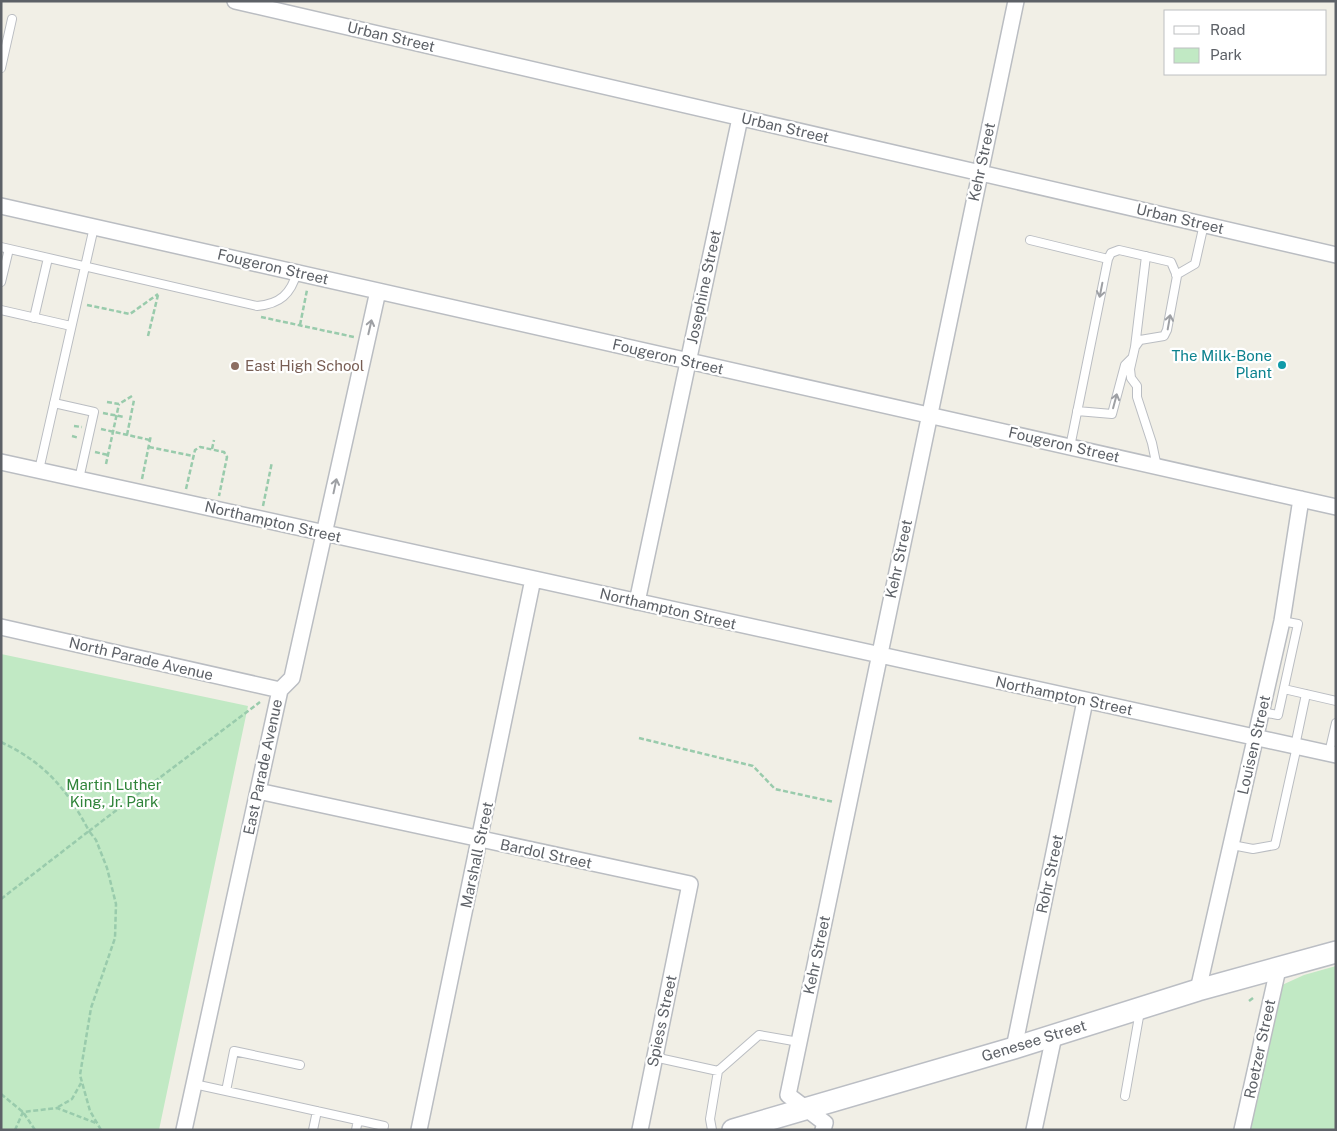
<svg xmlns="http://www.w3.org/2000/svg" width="1337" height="1131" font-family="'Public Sans',sans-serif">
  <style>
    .green { fill: #c1e9c4 }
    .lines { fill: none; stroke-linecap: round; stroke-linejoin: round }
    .service-casing { stroke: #babdc2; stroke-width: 10 }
    .minor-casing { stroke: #babdc2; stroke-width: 18 }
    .secondary-casing { stroke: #bbbec4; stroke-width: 24 }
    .path { stroke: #99cbac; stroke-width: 2.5; stroke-dasharray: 5 2.5; stroke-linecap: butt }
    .service { stroke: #fff; stroke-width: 8 }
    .minor { stroke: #fff; stroke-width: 15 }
    .secondary { stroke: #fff; stroke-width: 21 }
    .oneway { stroke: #9ea0a4 }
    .culture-dot { fill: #0f9aa8; stroke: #fff; stroke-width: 2 }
    .education-dot { fill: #8d6e63; stroke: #fff; stroke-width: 2 }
    .labels { text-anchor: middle; stroke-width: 4.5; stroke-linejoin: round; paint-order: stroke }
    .street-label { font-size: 15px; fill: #5d6167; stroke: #fff }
    .culture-label { font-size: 15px; fill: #0d838f; stroke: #fff; text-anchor: end }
    .education-label { font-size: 15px; fill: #785e54; stroke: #fff; text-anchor: start }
    .park-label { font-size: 15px; fill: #30843a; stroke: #fff }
  </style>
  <rect width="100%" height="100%" fill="#f1efe6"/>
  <path class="green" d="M1 654 248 706 159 1130H1Z
    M1336 966V1130H1249L1282 985 1304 975Z"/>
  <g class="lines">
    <g class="service-casing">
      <path id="service" d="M1 68 12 19
        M1030 240 1108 259
        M1 247 257 306C280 304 291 294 297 272
        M1176 275 1195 264 1204 224
        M1 282 9 249
        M1 310 71 326
        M34 318 48 258
        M1135 347 1146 256
        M54 403 94 412 79 479
        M1077 411 1112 414 1125 365 1132 358
        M1070 447 1108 259 1111 253 1119 250 1171 262 1177 276 1167 330 1164 336 1140 340 1135 347 1130 369 1131 378 1137 386V397L1152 443 1157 467
        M39 470 94 227
        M1284 689 1336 701
        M1262 712 1278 715 1298 624 1282 621
        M1295 746 1306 694
        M1329 753 1336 723
        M1232 845 1253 849 1275 845 1297 746
        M654 1057 718 1071 710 1119 712 1130
        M300 1065 234 1051 226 1091 384 1126 383 1130
        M718 1071 759 1035 799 1042
        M194 1084 226 1091
        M1125 1096 1140 1011
        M313 1130 317 1111
        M356 1130 358 1120"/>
    </g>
    <g class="minor-casing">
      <path id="minor" d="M235 1 1336 255
        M1 206 1336 507
        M1 462 1336 755
        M637 602 740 118
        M1 627 280 690
        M258 791 690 884 640 1130
        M1198 990 1282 621 1301 499
        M1014 1048 1085 701
        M184 1130 280 690 292 678 378 291
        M419 1130 533 579
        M823 1130 825 1123 788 1095 1016 1
        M1034 1130 1054 1036
        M1242 1130 1278 969"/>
    </g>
    <g class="secondary-casing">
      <path id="secondary" d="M733 1130 1014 1048 1198 990 1336 952"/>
    </g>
    <path class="path" d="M87 305 130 314 158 294
      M261 317 354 337
      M300 325 307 290
      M148 336 158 295
      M107 402 119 404 132 396
      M103 413 124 417
      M74 426 82 427
      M101 429 150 440
      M127 435 134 400
      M72 436 79 438
      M149 447 193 456
      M212 449 214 440
      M95 452 108 455
      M106 464 119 404
      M142 479 151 435
      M186 489 195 450 200 447 224 452 227 457 219 496
      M263 506 272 462
      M639 738 753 766 775 789 834 802
      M1 742C45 763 67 789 89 831L260 702
      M1 899 89 831 96 840 107 868 116 904 115 938 91 1008 80 1075 90 1111 101 1130
      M1249 1001 1253 998
      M1 1094 23 1112 35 1130
      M58 1107 72 1099 81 1083
      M15 1130 23 1112 57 1108 96 1123"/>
    <use href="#service" class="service"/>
    <use href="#minor" class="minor"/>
    <use href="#secondary" class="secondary"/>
  </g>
  <defs><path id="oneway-shaft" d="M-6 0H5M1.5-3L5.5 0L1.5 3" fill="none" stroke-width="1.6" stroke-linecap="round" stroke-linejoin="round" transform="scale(1.25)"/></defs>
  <g class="oneway">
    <use href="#oneway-shaft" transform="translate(1101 290) rotate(101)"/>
    <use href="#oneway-shaft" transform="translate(1169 322) rotate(-80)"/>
    <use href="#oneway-shaft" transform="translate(370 327) rotate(-77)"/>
    <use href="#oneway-shaft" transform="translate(1115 401) rotate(-75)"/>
    <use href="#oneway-shaft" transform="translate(335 486) rotate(-78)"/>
  </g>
  <circle class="culture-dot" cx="1282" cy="365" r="5"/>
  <circle class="education-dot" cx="235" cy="366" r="5"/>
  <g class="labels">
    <g class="street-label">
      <text transform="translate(391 37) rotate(13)" y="5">Urban Street</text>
      <text transform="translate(785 128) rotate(13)" y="5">Urban Street</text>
      <text transform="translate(982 162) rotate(-78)" y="5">Kehr Street</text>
      <text transform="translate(1180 219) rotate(13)" y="5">Urban Street</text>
      <text transform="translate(273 267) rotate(13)" y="5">Fougeron Street</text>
      <text transform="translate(704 287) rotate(-78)" y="5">Josephine Street</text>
      <text transform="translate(668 357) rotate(13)" y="5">Fougeron Street</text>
      <text transform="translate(1064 445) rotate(13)" y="5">Fougeron Street</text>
      <text transform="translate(273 522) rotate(13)" y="5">Northampton Street</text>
      <text transform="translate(899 559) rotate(-78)" y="5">Kehr Street</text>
      <text transform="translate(668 609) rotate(13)" y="5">Northampton Street</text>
      <text transform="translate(141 659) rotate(13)" y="5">North Parade Avenue</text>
      <text transform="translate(1064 696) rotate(12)" y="5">Northampton Street</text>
      <text transform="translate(1254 745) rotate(-77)" y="5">Louisen Street</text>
      <text transform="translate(263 767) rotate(-78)" y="5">East Parade Avenue</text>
      <text transform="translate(546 854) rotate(12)" y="5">Bardol Street</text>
      <text transform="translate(477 855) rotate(-78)" y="5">Marshall Street</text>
      <text transform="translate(1050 874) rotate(-78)" y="5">Rohr Street</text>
      <text transform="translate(817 955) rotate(-78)" y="5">Kehr Street</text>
      <text transform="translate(662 1021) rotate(-78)" y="5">Spiess Street</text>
      <text transform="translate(1034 1041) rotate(-17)" y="5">Genesee Street</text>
      <text transform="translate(1260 1049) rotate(-78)" y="5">Roetzer Street</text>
    </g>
    <g class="culture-label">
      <text x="1272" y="361">The Milk-Bone<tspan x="1272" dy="17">Plant</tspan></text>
    </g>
    <g class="education-label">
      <text x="245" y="371">East High School</text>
    </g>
    <g class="park-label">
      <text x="114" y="790">Martin Luther<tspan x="114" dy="17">King, Jr. Park</tspan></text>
    </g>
  </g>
  <rect width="1337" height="1131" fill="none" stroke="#5d6167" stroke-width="5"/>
  <rect x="1164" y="10" width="162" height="65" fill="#ffffff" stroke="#bec0c2"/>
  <rect x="1174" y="26" width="25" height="8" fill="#ffffff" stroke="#bec0c2"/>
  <text x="1210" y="35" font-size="15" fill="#5d6167">Road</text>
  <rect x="1174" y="48" width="25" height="15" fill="#c1e9c4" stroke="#bec0c2"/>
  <text x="1210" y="60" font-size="15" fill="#5d6167">Park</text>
</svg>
